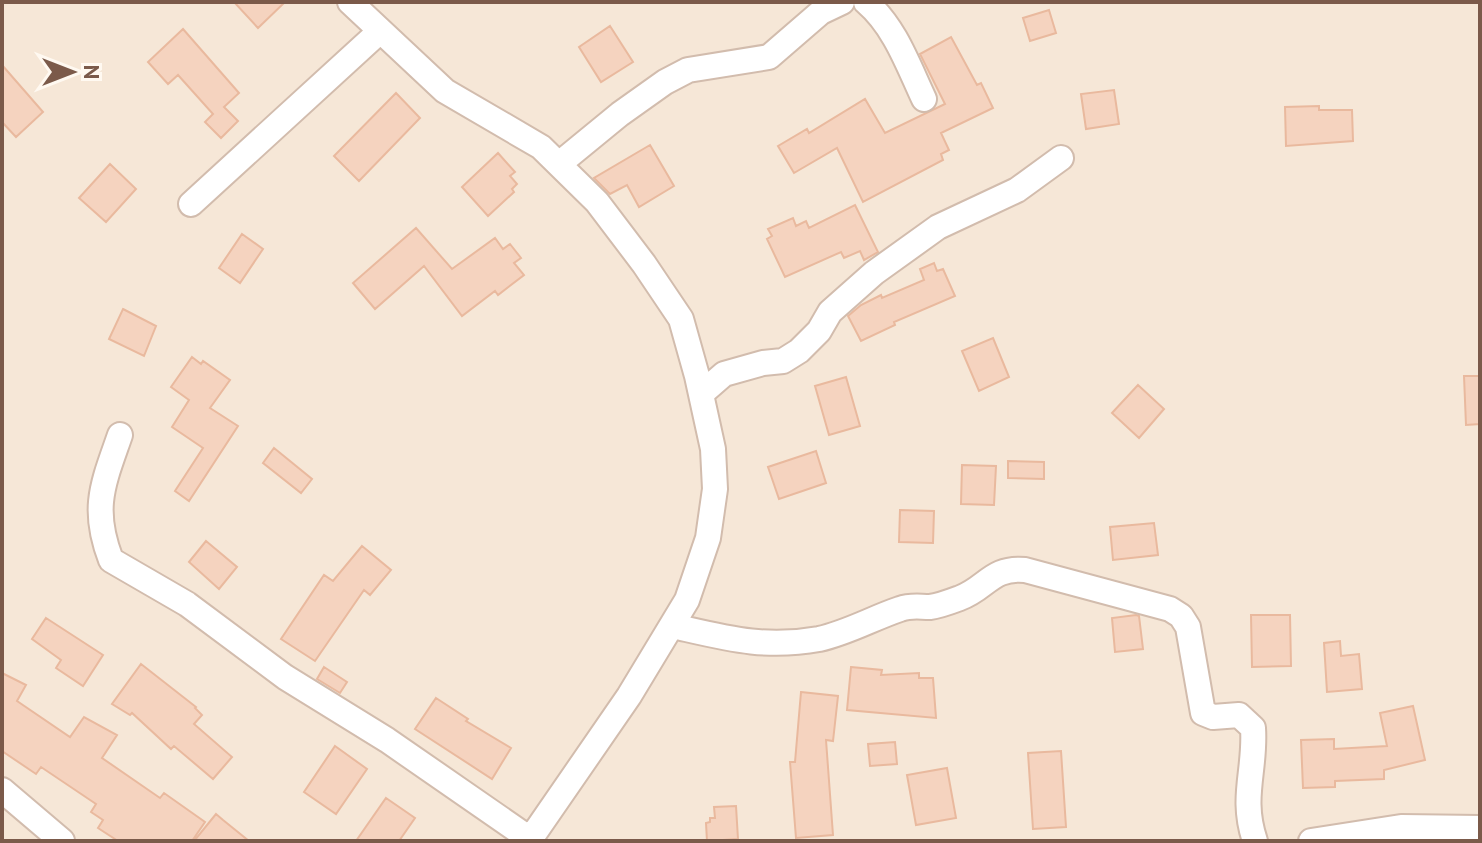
<svg xmlns="http://www.w3.org/2000/svg" width="1482" height="843" font-family="'PT Sans',sans-serif">
  <style>
    .residential { fill: #f6e7d7 }
    .building { fill: #f5d3bf; stroke: #e9b99e; stroke-width: 2 }
    .lines { fill: none; stroke-linecap: round; stroke-linejoin: round }
    .minor-casing { stroke: #d2bcad; stroke-width: 28 }
    .minor { stroke: #fff; stroke-width: 24 }
  </style>
  <rect width="100%" height="100%" fill="#fef5e9"/>
  <path class="residential" d="M2 2H1480V841H2Z"/>
  <path class="building" d="M234 2H285L258 28Z
    M1049 10 1056 33 1030 41 1023 18Z
    M610 26 633 62 601 82 579 47Z
    M183 29 239 93 224 107 238 121 221 138 205 122 213 114 178 75 168 84 148 62Z
    M951 37 977 85 981 83 993 108 941 133 949 150 941 154 943 160 863 202 837 148 794 173 778 146 807 129 809 133 865 99 885 133 945 104 920 54Z
    M2 65 43 112 16 137 2 122Z
    M1114 90 1119 124 1086 129 1081 94Z
    M396 93 420 118 359 181 334 156Z
    M1319 106V110H1352L1353 141 1286 146 1285 107Z
    M650 145 674 186 639 207 627 185 610 194 594 178Z
    M498 153 515 172 510 176 517 184 512 189 514 192 488 216 462 187Z
    M110 164 136 189 106 222 79 198Z
    M855 205 878 252 864 260 860 251 844 258 841 252 785 277 767 239 772 236 768 229 793 218 796 226 806 221 809 228Z
    M416 228 452 269 495 238 503 249 510 244 521 258 514 263 524 275 498 295 495 291 462 316 424 266 375 309 353 283Z
    M242 234 263 249 240 283 219 268Z
    M934 263 937 271 943 269 955 296 894 322 895 325 861 341 848 316 861 305 881 295 882 298 924 280 920 269Z
    M123 309 156 326 144 356 109 339Z
    M993 338 1009 377 979 391 962 351Z
    M192 357 201 364 203 361 230 380 210 408 238 426 189 501 175 491 203 448 172 427 189 400 171 387Z
    M1464 376H1480V424L1466 425Z
    M846 377 860 426 829 435 815 386Z
    M1138 385 1164 409 1139 438 1112 413Z
    M274 448 312 479 301 493 263 463Z
    M816 451 826 483 779 499 768 467Z
    M1008 461 1044 462V479L1008 478Z
    M962 465 996 466 994 505 961 504Z
    M900 510 934 511 933 543 899 542Z
    M1154 523 1158 555 1113 560 1110 527Z
    M206 541 237 567 219 589 189 562Z
    M362 546 391 570 370 595 364 590 315 661 281 639 324 575 333 581Z
    M1136 615 1139 616 1143 649 1115 652 1112 618Z
    M1251 615H1290L1291 666 1252 667Z
    M46 618 103 655 83 686 56 668 61 660 32 639Z
    M1340 641 1341 656 1359 654 1362 689 1327 692 1324 643Z
    M141 664 196 707 195 708 202 715 194 724 232 757 213 779 174 746 171 749 132 713 130 715 112 704Z
    M324 667 347 682 340 693 317 679Z
    M851 667 882 670 881 675 919 673V678H933L936 718 847 710Z
    M2 673 26 685 17 701 70 737 84 717 117 735 102 758 160 798 164 793 205 822 192 841H118L98 828 103 820 91 812 96 804 41 767 36 774 2 751Z
    M801 692 838 696 833 741 826 740 833 835 796 838 790 762H795Z
    M436 698 468 719 466 721 511 748 492 779 415 729Z
    M1413 706 1425 760 1384 770V779L1335 781V787L1303 788 1301 740 1334 739V749L1387 746 1380 713Z
    M895 742 897 764 870 766 868 744Z
    M335 746 367 769 336 814 304 792Z
    M1061 751 1066 827 1033 829 1028 753Z
    M947 768 956 818 916 825 907 775Z
    M386 798 415 818 399 841H356Z
    M736 806 738 839 707 841 706 823 710 822V818H715L714 807Z
    M216 814 223 820 249 841H194Z"/>
  <g class="lines">
    <g class="minor-casing">
      <path id="minor" d="M350 2 445 91 541 147 597 202 644 264 681 319 697 376 713 449 715 489 708 538 687 600 629 696 529 841
        M866 2C895 27 908 65 924 99
        M559 164 620 114 665 82 688 70 769 57 821 12 842 2
        M191 204 379 32
        M701 394 724 374 763 363 783 361 799 351 819 331 830 312 874 273 938 227 1017 190 1061 158
        M120 435C103 484 91 508 111 560L187 604 285 677 387 740 530 839
        M673 626C726 638 764 649 819 639 847 633 873 618 900 609 911 605 919 607 930 607 939 606 952 601 960 598 987 588 991 567 1025 570L1170 609 1181 616 1188 627 1203 713 1213 717 1239 715 1253 728C1256 770 1240 797 1255 841
        M2 790 62 841
        M1311 841 1401 827 1480 828"/>
    </g>
    <use href="#minor" class="minor"/>
  </g>
  <rect width="1482" height="843" fill="none" stroke="#7b5a4a" stroke-width="8"/>
  <g transform="translate(72 72) rotate(90)" stroke="#fff9f1" stroke-width="6" paint-order="stroke">
  <path d="M0-6L14 30L0 20L-14 30Z" fill="#7b5a4a"/>
  <text y="-12" font-size="22" font-weight="bold" text-anchor="middle" fill="#7b5a4a">N</text>
  </g>
</svg>
